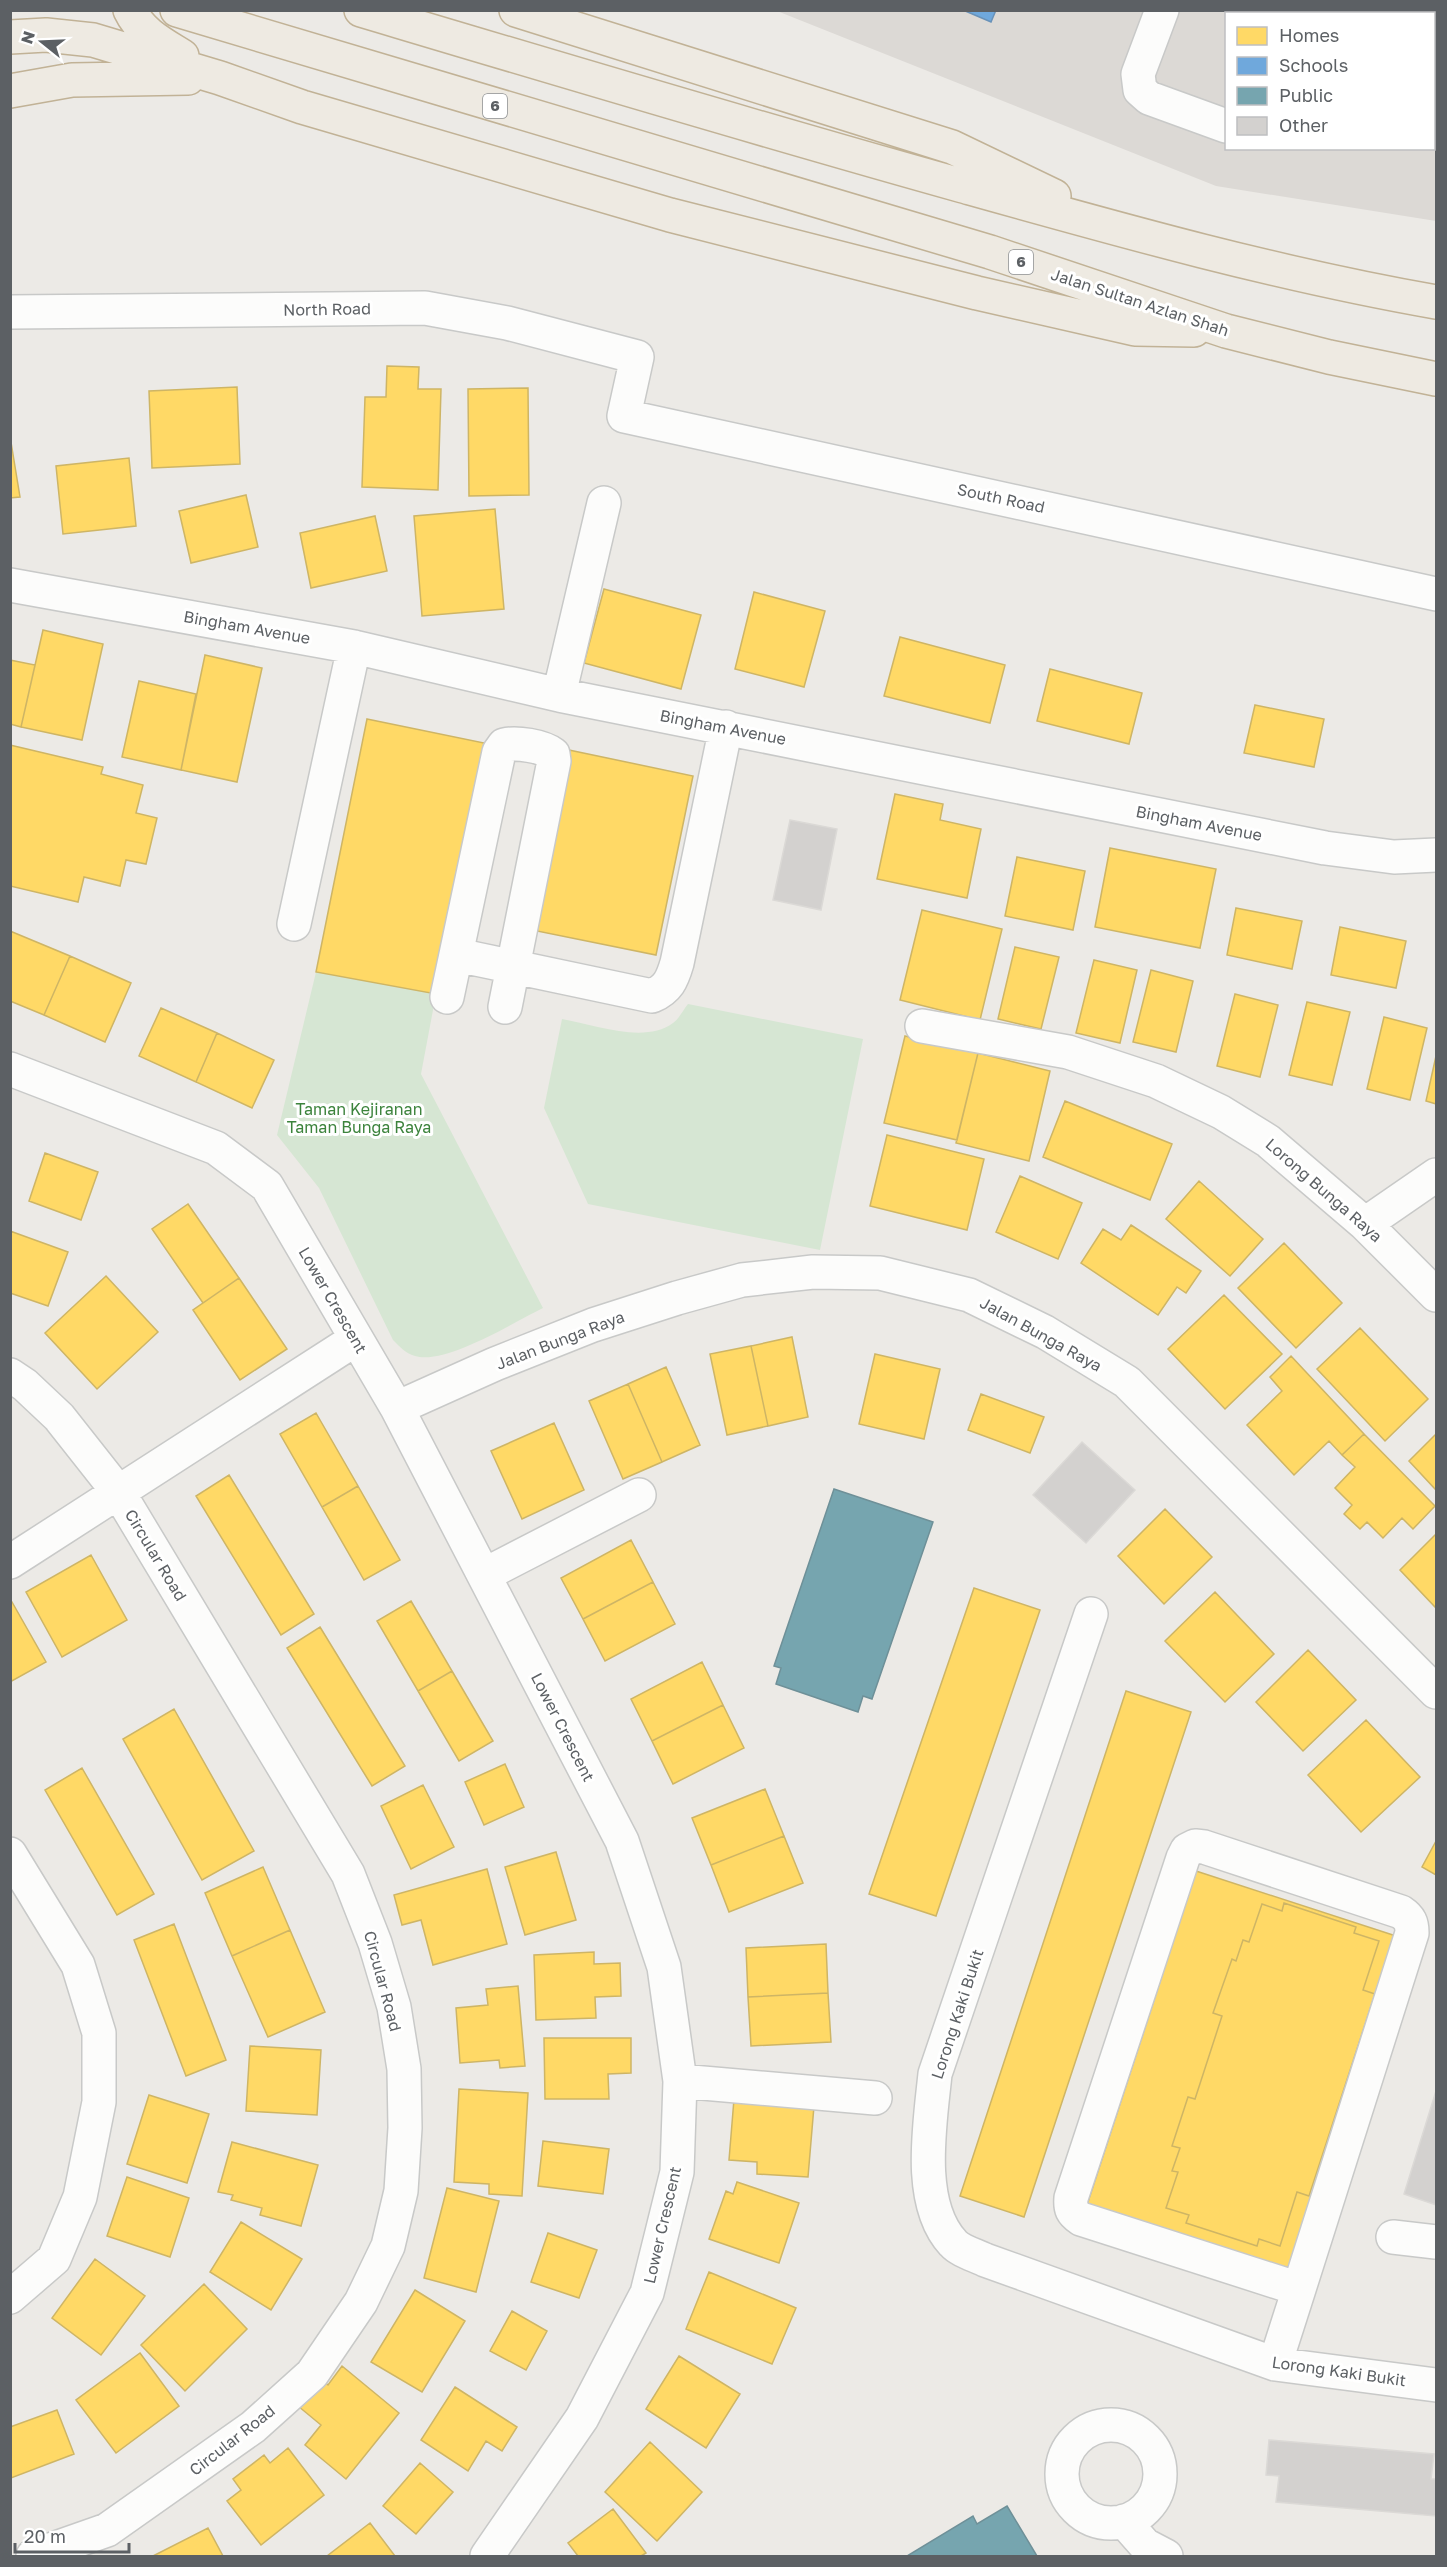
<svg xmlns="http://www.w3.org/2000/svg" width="1447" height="2567" font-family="'Golos Text',sans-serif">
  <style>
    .education { fill: #dcd9d5; fill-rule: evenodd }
    .green { fill: #d6e6d3 }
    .homes { fill: #ffd966; stroke: #ceb565; stroke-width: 1.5 }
    .schools { fill: #6fa8dc; stroke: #6992b8; stroke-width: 1.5 }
    .public { fill: #76a5af; stroke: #6e9098; stroke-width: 1.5 }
    .building { fill: #d3d1cf; stroke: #dbd9d6; stroke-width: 1.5 }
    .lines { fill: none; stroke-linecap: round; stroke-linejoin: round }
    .minor-casing { stroke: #c8c9c8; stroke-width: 36 }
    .highway-casing { stroke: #c1b296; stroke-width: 36 }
    .minor { stroke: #fcfcfb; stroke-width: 33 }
    .highway { stroke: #eeeae2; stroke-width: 33 }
    .labels { text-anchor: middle; stroke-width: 6; stroke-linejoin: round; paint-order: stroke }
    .shield { fill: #fff; stroke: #8d9092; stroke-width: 1.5 }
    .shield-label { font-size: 15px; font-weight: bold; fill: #5c6064 }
    .street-label { font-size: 16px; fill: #5c6064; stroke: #fff }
    .park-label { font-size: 16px; fill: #3c833c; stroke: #fff }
  </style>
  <rect width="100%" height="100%" fill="#eceae6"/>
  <path class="education" d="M777 11H1436V221L1216 186ZM1226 14H1434V148H1226Z"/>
  <path class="green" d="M316 972 436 994 421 1074 543 1308C514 1322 446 1365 415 1356 405 1353 400 1347 393 1340L319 1188 277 1135Z
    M688 1004 863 1039 820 1250 588 1204 544 1108 562 1019C595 1025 645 1044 673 1023 679 1019 683 1010 688 1004Z"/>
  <path class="homes" d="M387 366 419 367 418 389H441L438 490 362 487 365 397H386Z
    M237 387 240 464 152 468 149 391Z
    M528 388 529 495 469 496 468 389Z
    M10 436 20 497 10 498Z
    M129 458 136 526 63 534 56 466Z
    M246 495 258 547 191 563 179 511Z
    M495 509 504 609 422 616 414 516Z
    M375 516 387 571 311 588 300 533Z
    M604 589 701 615 681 689 584 663Z
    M754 592 825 611 804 687 735 669Z
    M43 630 103 644 82 740 21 727Z
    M900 637 1005 665 990 723 884 696Z
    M205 655 262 668 237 782 181 770Z
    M10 660 35 665 21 727 10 724Z
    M1050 669 1142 693 1129 744 1037 721Z
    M139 681 196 694 181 770 122 757Z
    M1255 705 1324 719 1314 767 1244 753Z
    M367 719 489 744 436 994 316 972Z
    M10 745 103 767 101 774 143 785 136 813 157 818 146 864 126 860 120 886 84 877 78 902 10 886Z
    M569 750 693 776 656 955 532 930Z
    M895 794 943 804 940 820 981 829 967 898 877 879Z
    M1110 848 1216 869 1200 948 1095 927Z
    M1017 857 1085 871 1073 930 1005 916Z
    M1236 908 1302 921 1292 969 1227 955Z
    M922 910 1002 929 980 1020 900 1000Z
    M1340 927 1406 941 1396 988 1331 975Z
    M10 931 70 956 44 1015 10 1001Z
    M1015 947 1059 957 1041 1029 998 1019Z
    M70 956 131 983 105 1042 44 1015Z
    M1094 960 1137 970 1120 1043 1076 1033Z
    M1151 970 1193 981 1176 1052 1133 1042Z
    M1235 994 1278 1005 1260 1077 1217 1066Z
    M1307 1002 1350 1012 1332 1085 1289 1075Z
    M161 1008 217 1033 196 1082 139 1056Z
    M1384 1017 1427 1028 1410 1100 1367 1089Z
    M217 1033 274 1060 252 1108 196 1082Z
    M905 1036 978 1053 957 1140 884 1123Z
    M978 1053 1050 1071 1029 1161 956 1143Z
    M1436 1056V1104L1426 1101Z
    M1065 1101 1172 1144 1150 1200 1043 1157Z
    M887 1135 984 1159 967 1230 870 1206Z
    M45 1153 98 1172 81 1220 29 1201Z
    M1020 1176 1082 1203 1058 1259 996 1232Z
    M1199 1181 1263 1239 1230 1276 1166 1219Z
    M188 1204 239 1278 203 1303 152 1229Z
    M1131 1225 1201 1271 1186 1293 1177 1287 1158 1315 1081 1263 1103 1229 1121 1240Z
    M10 1231 68 1252 48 1306 10 1293Z
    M1284 1243 1342 1303 1296 1348 1238 1288Z
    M106 1276 158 1332 97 1389 45 1333Z
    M239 1278 287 1349 240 1380 193 1310Z
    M1224 1295 1282 1354 1225 1409 1168 1349Z
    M1360 1328 1428 1399 1385 1441 1317 1369Z
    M792 1337 808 1417 768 1426 751 1346Z
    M751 1346 768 1426 727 1435 710 1354Z
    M875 1354 940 1369 924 1439 859 1424Z
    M1291 1356 1364 1434 1342 1455 1329 1441 1294 1475 1247 1425 1282 1391 1270 1377Z
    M666 1367 700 1445 662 1462 628 1384Z
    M628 1384 662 1462 623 1479 589 1401Z
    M981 1394 1044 1417 1030 1453 968 1430Z
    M316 1413 358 1486 322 1507 280 1434Z
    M554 1423 584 1490 522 1519 491 1451Z
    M1364 1434 1435 1506 1413 1529 1402 1518 1383 1538 1367 1522 1360 1529 1344 1514 1352 1505 1335 1488 1355 1467 1342 1455Z
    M1436 1434V1490L1409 1461Z
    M229 1475 314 1614 281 1635 196 1496Z
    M358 1486 400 1560 364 1580 322 1507Z
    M1165 1509 1212 1557 1164 1604 1118 1556Z
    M1436 1534V1608L1400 1570Z
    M631 1540 653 1582 583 1619 561 1578Z
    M91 1555 127 1620 62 1657 26 1592Z
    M653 1582 675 1624 605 1661 583 1619Z
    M974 1588 1040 1610 936 1916 869 1894Z
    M1215 1592 1274 1654 1225 1702 1165 1641Z
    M411 1601 452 1671 418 1691 377 1621Z
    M12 1602 46 1662 10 1682V1603Z
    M320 1627 405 1766 372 1786 287 1648Z
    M1308 1650 1356 1700 1303 1751 1256 1702Z
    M702 1662 723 1705 652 1741 631 1699Z
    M452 1671 493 1741 459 1761 418 1691Z
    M1126 1691 1191 1712 1024 2217 960 2196Z
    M723 1705 744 1748 673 1784 652 1741Z
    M174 1709 254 1851 202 1880 123 1739Z
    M1366 1720 1420 1777 1361 1832 1308 1775Z
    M505 1764 524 1807 484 1825 465 1782Z
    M82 1768 154 1894 117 1915 45 1790Z
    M423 1785 454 1847 411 1869 381 1806Z
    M765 1789 784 1836 711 1865 692 1818Z
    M784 1836 803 1883 729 1912 711 1865Z
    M1436 1841V1875L1422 1867Z
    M556 1852 576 1920 525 1935 505 1867Z
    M263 1867 290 1930 232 1956 205 1893Z
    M487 1869 507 1944 433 1965 421 1920 402 1925 394 1895Z
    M1196 1871 1396 1936 1287 2273 1086 2208Z
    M1284 1903 1356 1927 1354 1933 1379 1941 1363 1990 1375 1994 1309 2196 1297 2192 1280 2246 1259 2239 1257 2246 1186 2223 1189 2215 1166 2208 1178 2172 1172 2171 1180 2148 1172 2146 1188 2097 1195 2099 1222 2016 1213 2013 1232 1959 1236 1961 1243 1940 1249 1942 1262 1904 1282 1911Z
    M174 1924 226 2060 186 2076 134 1940Z
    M290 1930 325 2012 268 2037 232 1956Z
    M826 1944 828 1993 748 1997 746 1948Z
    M594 1952V1964L620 1963 621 1996 595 1997 596 2018 536 2020 534 1955Z
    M518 1986 525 2066 500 2068 499 2060 460 2063 456 2008 488 2005 486 1989Z
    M828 1993 831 2042 751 2046 748 1997Z
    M544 2038H631V2073L608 2074 609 2099H545Z
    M250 2046 321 2050 317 2115 246 2111Z
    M459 2089 528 2093 522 2196 489 2194V2184L454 2182Z
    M149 2095 209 2114 187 2183 127 2164Z
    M734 2099 814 2106 808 2177 757 2174V2162L729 2160Z
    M543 2141 609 2149 603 2194 538 2186Z
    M232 2142 318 2165 301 2226 260 2215 262 2208 231 2200 233 2195 218 2192Z
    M127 2177 189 2198 170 2257 107 2236Z
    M737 2182 799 2203 779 2263 709 2239 726 2191 733 2194Z
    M447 2188 499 2201 476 2292 424 2278Z
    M241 2222 302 2259 271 2310 210 2272Z
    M548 2233 597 2250 579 2298 531 2282Z
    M95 2259 145 2296 101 2355 52 2318Z
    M709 2272 796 2308 772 2364 686 2329Z
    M204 2284 247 2329 185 2391 141 2345Z
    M415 2290 465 2321 422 2392 371 2362Z
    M512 2311 547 2331 526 2370 490 2351Z
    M140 2353 179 2406 116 2453 76 2400Z
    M679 2356 740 2394 706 2448 646 2409Z
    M342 2366 399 2413 346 2479 305 2445 321 2425 298 2406 320 2378 328 2385Z
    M455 2387 517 2427 502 2451 486 2441 468 2471 421 2440Z
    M57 2410 74 2454 11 2478 10 2427Z
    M650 2442 702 2492 657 2541 605 2492Z
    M288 2448 324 2495 261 2545 227 2501 241 2490 233 2479 264 2455 270 2463Z
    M420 2463 453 2492 416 2534 383 2506Z
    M613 2509 646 2553 641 2556H578L568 2543Z
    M370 2523 395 2556H327Z
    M208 2528 223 2556H153Z"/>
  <path class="schools" d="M963 10H996L991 22Z"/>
  <path class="public" d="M834 1489 933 1522 872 1699 863 1696 858 1712 776 1684 781 1668 774 1666Z
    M1007 2506 1037 2556H907L973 2516 977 2524Z"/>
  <path class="building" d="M790 820 837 829 821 910 773 900Z
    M1082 1442 1135 1490 1086 1543 1033 1495Z
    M1436 2091V2205L1404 2194Z
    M1269 2440 1434 2454 1431 2479H1436V2516L1276 2502 1279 2476 1266 2475Z"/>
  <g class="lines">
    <g class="minor-casing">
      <path id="minor" d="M1162 10 1138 74 1140 90 1149 98 1226 126
        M1336 14 1337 10 1345 14
        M1434 51 1436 52
        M10 312 425 308 507 323 637 357 624 416 1436 594
        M10 585 354 647 559 695 1325 848 1394 857 1436 855
        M559 695 604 503
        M294 924 354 647
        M457 955 652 996C668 989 672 980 677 963L726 727
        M447 997 499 752 504 745C517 742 542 746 553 754L554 761 505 1007
        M922 1026 1068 1052 1156 1081 1221 1112 1268 1141 1365 1224 1436 1295
        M10 1069 216 1148 267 1186 397 1408 622 1841 664 1967 680 2081 677 2172 647 2293 582 2418 487 2556
        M1365 1224 1436 1175
        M10 1375 25 1385 59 1417 119 1493 348 1874 375 1943 394 2007 404 2069 405 2128 401 2191 388 2246 361 2302 312 2374 253 2427 107 2530 33 2556
        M397 1408 495 1364 593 1325 677 1298 742 1280 813 1272 880 1273 969 1295 1045 1332 1127 1382 1436 1692
        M10 1562 356 1339
        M484 1575 639 1495
        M1091 1614 935 2074C930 2124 916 2203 953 2243 960 2251 975 2255 985 2260L1275 2364 1436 2385
        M1195 1846 1204 1847 1401 1912C1410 1918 1412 1923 1412 1933L1299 2289 1081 2219C1072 2213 1070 2209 1071 2198L1183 1858 1187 1850Z
        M10 1854 78 1965 99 2033V2102L80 2197 54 2259 10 2297
        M680 2081 875 2098
        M1393 2237 1436 2242
        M1275 2364 1299 2289
        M1062 2474a49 49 0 1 1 98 0a49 49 0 1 1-98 0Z
        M1124 2521 1145 2545 1166 2556"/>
    </g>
    <g class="highway-casing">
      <path id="highway" d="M130 10C141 33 161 43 182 56
        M177 10 990 252 1226 331 1329 357 1436 379
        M361 10C562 70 762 130 963 186 1120 230 1276 274 1436 302
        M516 10 952 147 1054 196
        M10 37 46 35 93 40 220 78 302 107 670 215 977 293 1135 329 1194 330
        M10 91 72 80 188 78"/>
    </g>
    <use href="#minor" class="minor"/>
    <use href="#highway" class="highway"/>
  </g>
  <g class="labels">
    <g class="shield">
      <rect x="483" y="94" width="24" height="24" rx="4.5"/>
      <rect x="1009" y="250" width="24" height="24" rx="4.5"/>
    </g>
    <g class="shield-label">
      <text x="495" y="111">6</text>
      <text x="1021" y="267">6</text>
    </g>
    <g class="street-label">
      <text transform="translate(1140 302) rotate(18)" y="6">Jalan Sultan Azlan Shah</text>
      <text transform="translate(327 309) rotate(-1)" y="6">North Road</text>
      <text transform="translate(1001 498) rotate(12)" y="6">South Road</text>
      <text transform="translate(247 627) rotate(10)" y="6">Bingham Avenue</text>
      <text transform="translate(723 727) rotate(11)" y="6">Bingham Avenue</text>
      <text transform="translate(1199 823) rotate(11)" y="6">Bingham Avenue</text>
      <text transform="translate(1324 1190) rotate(41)" y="6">Lorong Bunga Raya</text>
      <text transform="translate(333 1300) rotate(60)" y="6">Lower Crescent</text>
      <text transform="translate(1041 1334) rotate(29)" y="6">Jalan Bunga Raya</text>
      <text transform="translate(560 1340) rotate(-21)" y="6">Jalan Bunga Raya</text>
      <text transform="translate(156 1555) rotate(59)" y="6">Circular Road</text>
      <text transform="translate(563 1727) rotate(63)" y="6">Lower Crescent</text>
      <text transform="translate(383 1981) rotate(75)" y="6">Circular Road</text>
      <text transform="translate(957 2014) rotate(-72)" y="6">Lorong Kaki Bukit</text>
      <text transform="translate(662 2225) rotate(-77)" y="6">Lower Crescent</text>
      <text transform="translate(1339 2371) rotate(8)" y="6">Lorong Kaki Bukit</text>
      <text transform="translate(232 2440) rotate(-38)" y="6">Circular Road</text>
    </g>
    <g class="park-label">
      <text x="359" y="1115">Taman Kejiranan<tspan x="359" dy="18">Taman Bunga Raya</tspan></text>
    </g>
  </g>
  <rect width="1447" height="2567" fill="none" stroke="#5c6064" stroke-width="24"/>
  <rect x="1225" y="12" width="210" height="138" fill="#ffffff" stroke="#bebfc1" stroke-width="1.5"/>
  <rect x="1237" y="27" width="30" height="18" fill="#ffd966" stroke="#bebfc1" stroke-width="1.5"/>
  <text x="1279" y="42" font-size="18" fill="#5c6064">Homes</text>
  <rect x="1237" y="57" width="30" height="18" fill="#6fa8dc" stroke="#bebfc1" stroke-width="1.5"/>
  <text x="1279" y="72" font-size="18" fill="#5c6064">Schools</text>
  <rect x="1237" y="87" width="30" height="18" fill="#76a5af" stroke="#bebfc1" stroke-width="1.5"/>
  <text x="1279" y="102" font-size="18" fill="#5c6064">Public</text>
  <rect x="1237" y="117" width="30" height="18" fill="#d3d1cf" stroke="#bebfc1" stroke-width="1.5"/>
  <text x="1279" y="132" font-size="18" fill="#5c6064">Other</text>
  <g transform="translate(42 42) rotate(288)" stroke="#ffffff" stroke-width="4.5" paint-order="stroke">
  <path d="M0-4.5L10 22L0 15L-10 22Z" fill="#5c6064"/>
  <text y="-9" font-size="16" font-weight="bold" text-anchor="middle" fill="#5c6064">N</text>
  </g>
  <path d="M15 2543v9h114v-9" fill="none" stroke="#5c6064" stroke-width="3"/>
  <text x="24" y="2543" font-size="18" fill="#5c6064" stroke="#ffffff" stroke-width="4.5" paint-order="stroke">20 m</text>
</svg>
